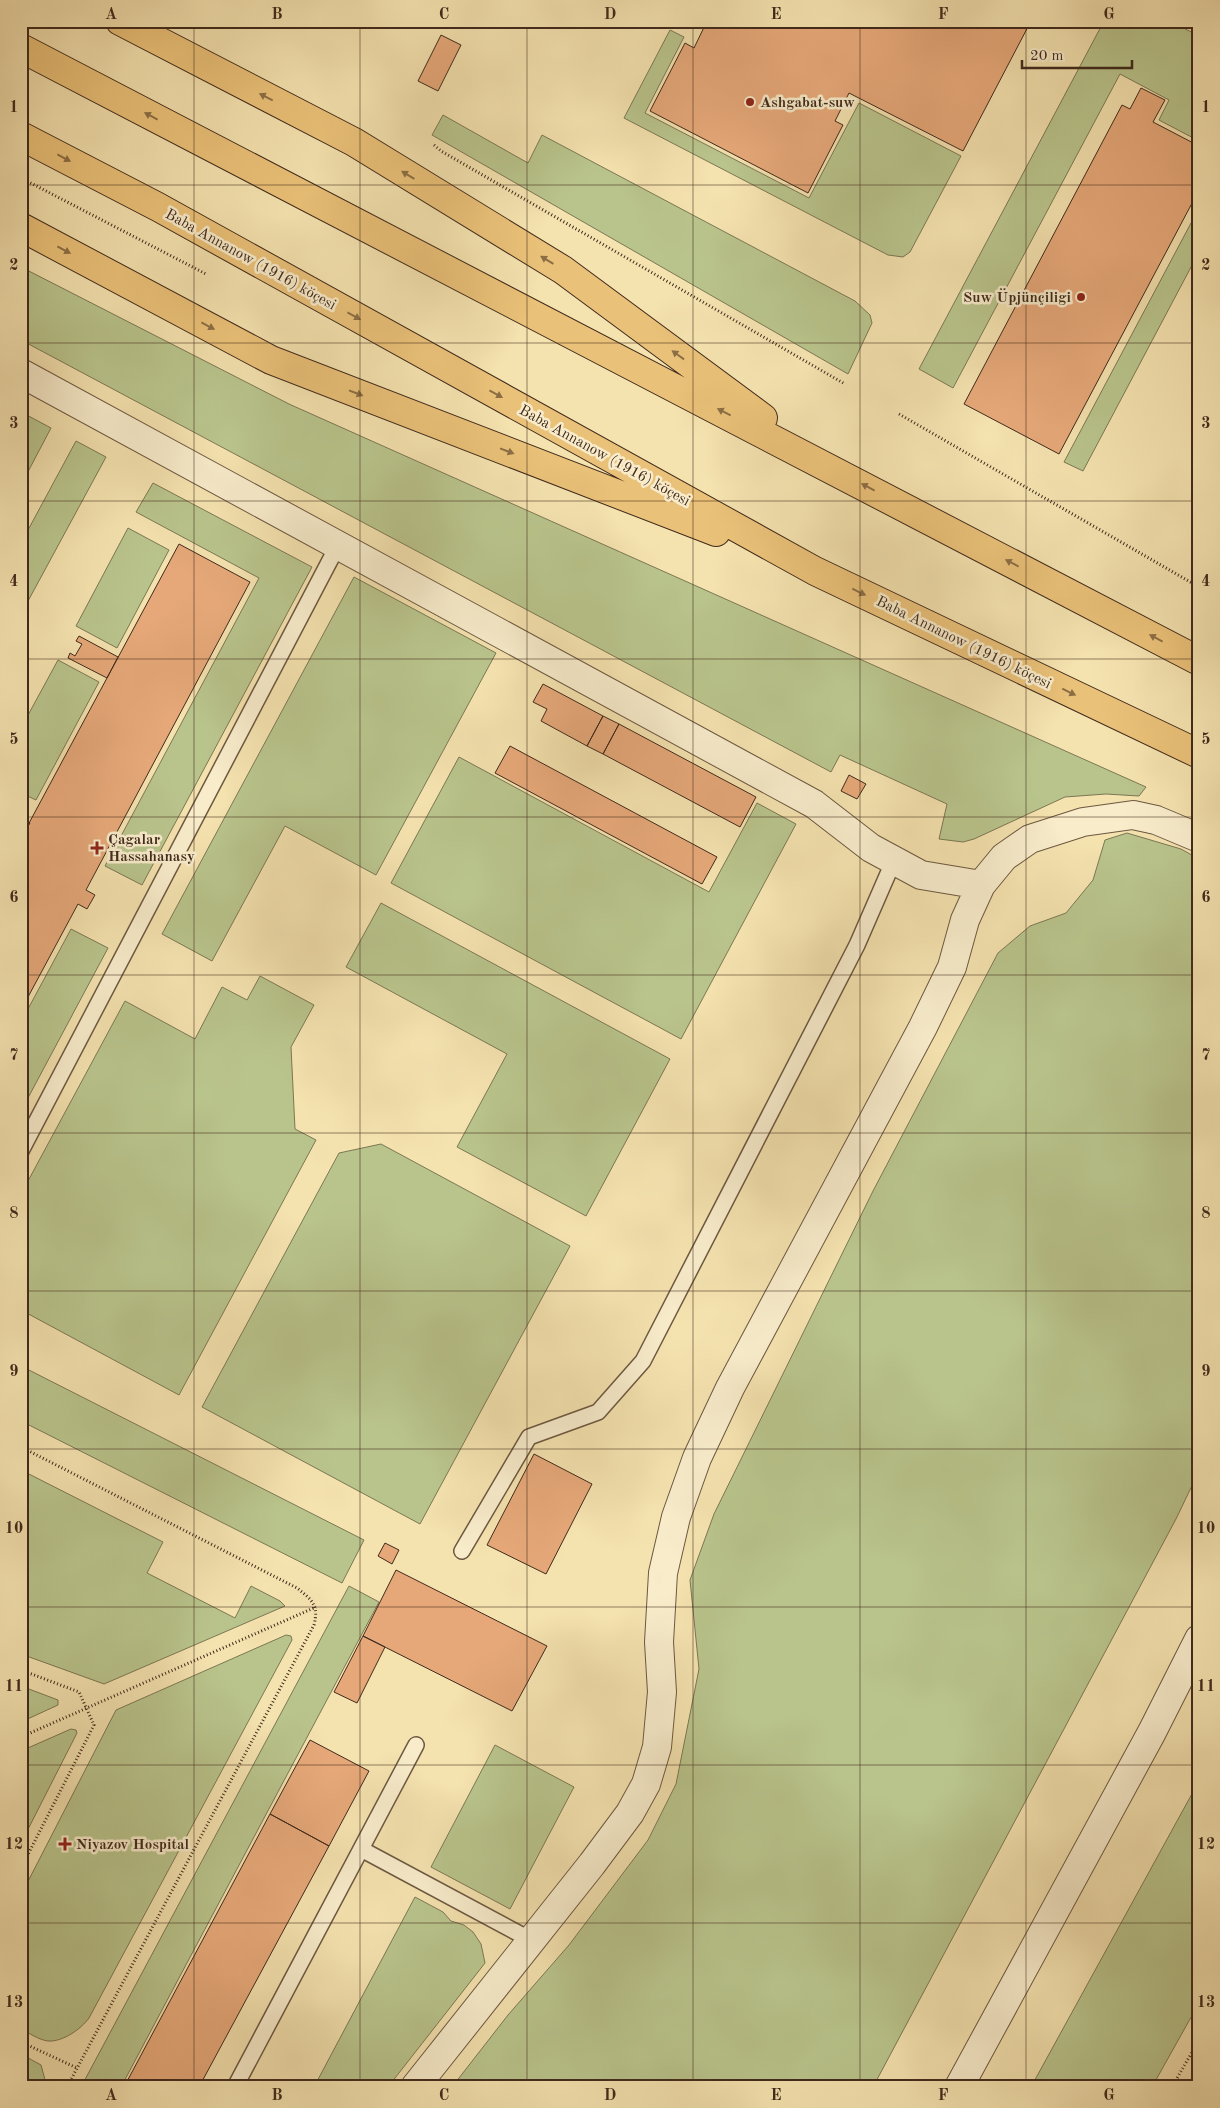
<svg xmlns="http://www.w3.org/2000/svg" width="1220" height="2108" font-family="'Old Standard TT',serif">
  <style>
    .green { fill: #b9c48c; stroke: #7c7754 }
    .building { fill: #e6a879; stroke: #402a1c }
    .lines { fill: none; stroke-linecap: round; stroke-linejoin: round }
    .service-casing { stroke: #6d5841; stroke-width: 18 }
    .minor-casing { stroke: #6d5841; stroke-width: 30 }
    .primary-casing { stroke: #402a1c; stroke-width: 30 }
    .path { stroke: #402a1c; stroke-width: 3; stroke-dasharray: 1 2.5; stroke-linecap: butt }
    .service { stroke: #f8eccb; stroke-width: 15 }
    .minor { stroke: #f8eccb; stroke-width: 28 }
    .primary { stroke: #eac178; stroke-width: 28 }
    .oneway { fill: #8c6e45 }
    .grid { fill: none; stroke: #402a1c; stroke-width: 1; stroke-opacity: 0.55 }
    .poi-dot { fill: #8f2418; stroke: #f8eccb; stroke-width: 2 }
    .labels { text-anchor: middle; stroke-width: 5; stroke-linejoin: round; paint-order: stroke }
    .poi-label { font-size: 15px; font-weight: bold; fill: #402a1c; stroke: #f8eccb; text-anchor: start }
    .street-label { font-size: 15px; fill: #402a1c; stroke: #f8eccb }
    .neatline { fill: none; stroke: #402a1c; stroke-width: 2 }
    .grid-label { font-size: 16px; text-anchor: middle; font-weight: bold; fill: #402a1c }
  </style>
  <rect width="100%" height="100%" fill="#f4e2af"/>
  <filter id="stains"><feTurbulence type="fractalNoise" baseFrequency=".004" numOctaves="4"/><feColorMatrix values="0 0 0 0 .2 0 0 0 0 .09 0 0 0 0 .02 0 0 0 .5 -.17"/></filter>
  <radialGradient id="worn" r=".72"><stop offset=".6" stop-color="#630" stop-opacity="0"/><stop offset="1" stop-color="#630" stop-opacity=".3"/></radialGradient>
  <path class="green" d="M1104 21H1170L1199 36V141L1159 120 1169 100 1120 74 953 388 919 369Z
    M670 30 684 37 645 113 809 198 859 103 961 156 910 252 903 257 888 255 624 118Z
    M443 115 528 163 542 135 855 301 870 315 872 323 848 374 432 135Z
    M1199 208V252L1083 471 1064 462Z
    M21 267 289 404 1146 787 1139 796 1106 794 1065 797 974 839 963 842 939 839 947 804 840 755 831 772 21 340Z
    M21 412 51 428 21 485Z
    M76 441 106 457 21 614V543Z
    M153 483 312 567 142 885 105 866 259 578 136 512Z
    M128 528 169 550 117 648 76 626Z
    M354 577 496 653 376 875 285 826 212 961 162 934Z
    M58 660 99 682 36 800 21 793V728Z
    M459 757 709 892 757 803 796 824 681 1039 391 883Z
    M1127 833 1181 849 1199 859V1471L1176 1519 873 2087H452L508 2015 569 1945 648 1840 676 1784 699 1669 690 1580 714 1514 873 1191 998 953 1030 926 1066 913 1093 880 1105 840Z
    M381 903 670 1059 586 1216 457 1147 507 1054 346 967Z
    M71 929 108 948 21 1111V1022Z
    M260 976 314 1005 291 1047 295 1129 316 1140 179 1395 21 1310V1194L125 1001 195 1039 222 987 247 1000Z
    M381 1144 570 1246 420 1524 202 1407 339 1153Z
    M21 1366 364 1540 342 1583 25 1423H21Z
    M21 1470 163 1542 147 1573 235 1618 251 1586 280 1601 285 1606 104 1684 21 1654Z
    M349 1586 379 1602 121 2087H81Z
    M286 1635 291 1636 292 1640 89 2018C81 2029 63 2042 48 2041 39 2040 29 2033 21 2029V1895L116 1710Z
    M21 1686 58 1700V1705L21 1722Z
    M71 1729 76 1730 77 1733 21 1843V1751Z
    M495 1745 574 1787 510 1909 431 1867Z
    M1199 1781V2003L1152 2087H1031Z
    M415 1897 443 1912 451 1921 464 1925 473 1932 481 1944 485 1963 388 2087H314Z
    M21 2054 41 2065 47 2087H21Z"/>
  <path class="building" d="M707 21H1031L963 151 849 93 835 121 843 125 808 193 650 111 685 43 694 48Z
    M441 35 461 45 438 91 418 81Z
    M1141 88 1165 100 1153 122 1199 146V190L1059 454 964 404 1122 105 1130 109Z
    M179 544 250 582 86 890 95 895 87 909 78 904 21 1010V838Z
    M79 636 118 657 107 678 68 658 70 653 75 656 82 644 76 641Z
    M543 684 603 716 587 746 541 721 547 709 533 702Z
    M603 716 619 724 603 754 587 746Z
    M619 724 756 797 740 827 603 754Z
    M510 746 717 857 702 884 495 773Z
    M849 775 866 784 857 799 841 791Z
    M21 818 30 823 21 838Z
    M534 1454 592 1484 546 1574 487 1545Z
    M385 1543 399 1550 392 1564 378 1556Z
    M396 1570 547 1646 512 1711 363 1636Z
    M363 1636 385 1647 357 1703 334 1692Z
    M310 1740 369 1771 329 1846 270 1814Z
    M270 1814 329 1846 199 2087H124Z"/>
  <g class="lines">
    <g class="service-casing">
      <path id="service" d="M21 1151 338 545
        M462 1551 529 1437 598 1412 643 1361 857 945 894 860
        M361 1849 531 1940
        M235 2087 416 1745"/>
    </g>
    <g class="minor-casing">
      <path id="minor" d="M21 373 814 804 871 848 921 875 981 885
        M415 2087 592 1864 630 1813 646 1784 657 1747 662 1692 659 1642 663 1573 676 1517 697 1458 730 1388 923 1027 952 967 965 920 981 885 1004 857 1030 839 1083 822 1133 815 1156 820 1199 838
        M959 2087 1152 1732 1199 1639"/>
    </g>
    <g class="primary-casing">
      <path id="primary" d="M120 21 354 142 563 270 763 418
        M21 48 1199 661
        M21 136 158 207 815 571 1199 754
        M21 227 271 360 716 532"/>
    </g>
    <path class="path" d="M434 145 441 151 845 384
      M21 178 206 274
      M899 414 1199 587
      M21 1447 297 1588C312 1600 319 1605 314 1625L67 2087
      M21 1670 79 1692 94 1725 21 1868
      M21 1737 316 1607
      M21 2042 77 2068
      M1172 2087 1199 2040"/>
    <use href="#service" class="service"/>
    <use href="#minor" class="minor"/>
    <use href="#primary" class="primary"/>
  </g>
  <defs><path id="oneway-solid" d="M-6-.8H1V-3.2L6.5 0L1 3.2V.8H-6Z" transform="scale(1.25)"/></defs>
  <g class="oneway">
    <use href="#oneway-solid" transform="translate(266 97) rotate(-153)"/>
    <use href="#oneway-solid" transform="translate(151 116) rotate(-152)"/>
    <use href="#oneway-solid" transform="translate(64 158) rotate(28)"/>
    <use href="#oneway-solid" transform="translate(408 175) rotate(-149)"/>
    <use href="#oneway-solid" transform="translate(64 250) rotate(28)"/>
    <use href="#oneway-solid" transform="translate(547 260) rotate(-149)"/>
    <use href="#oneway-solid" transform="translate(354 316) rotate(29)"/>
    <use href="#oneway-solid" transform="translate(208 326) rotate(28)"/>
    <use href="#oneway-solid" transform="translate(678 355) rotate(-144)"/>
    <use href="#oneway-solid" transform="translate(356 393) rotate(21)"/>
    <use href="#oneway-solid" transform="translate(496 394) rotate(29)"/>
    <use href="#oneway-solid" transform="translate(724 412) rotate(-153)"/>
    <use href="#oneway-solid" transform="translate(507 451) rotate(21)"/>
    <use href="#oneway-solid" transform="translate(868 487) rotate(-152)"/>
    <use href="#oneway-solid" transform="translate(1012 563) rotate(-152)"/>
    <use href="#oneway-solid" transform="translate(859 592) rotate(26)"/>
    <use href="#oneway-solid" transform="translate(1156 638) rotate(-152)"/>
    <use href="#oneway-solid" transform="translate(1069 692) rotate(26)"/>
  </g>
  <path class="grid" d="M194 21V2087M360 21V2087M527 21V2087M693 21V2087M860 21V2087M1026 21V2087M21 185H1199M21 343H1199M21 501H1199M21 659H1199M21 817H1199M21 975H1199M21 1133H1199M21 1291H1199M21 1449H1199M21 1607H1199M21 1765H1199M21 1923H1199"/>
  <g class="poi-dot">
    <circle cx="750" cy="102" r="5"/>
    <circle cx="1081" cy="297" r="5"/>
    <path d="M94.5 840.5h5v5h5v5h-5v5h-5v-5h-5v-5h5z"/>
    <path d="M62.5 1836.5h5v5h5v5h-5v5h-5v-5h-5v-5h5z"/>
  </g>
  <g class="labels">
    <g class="poi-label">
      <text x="760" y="107">Ashgabat-suw</text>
      <text x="1071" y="302" text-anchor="end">Suw Üpjünçiligi</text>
      <text x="108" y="844">Çagalar<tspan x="108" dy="17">Hassahanasy</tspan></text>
      <text x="76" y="1849">Niyazov Hospital</text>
    </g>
    <g class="street-label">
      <text transform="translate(251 259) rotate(29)" y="5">Baba Annanow (1916) köçesi</text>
      <text transform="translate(605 455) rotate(29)" y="5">Baba Annanow (1916) köçesi</text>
      <text transform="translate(964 642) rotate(26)" y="5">Baba Annanow (1916) köçesi</text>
    </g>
  </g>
  <rect width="1220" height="2108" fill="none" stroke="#f4e2af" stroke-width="55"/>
  <path d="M1022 60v8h110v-8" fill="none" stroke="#402a1c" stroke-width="2.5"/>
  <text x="1030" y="60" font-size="15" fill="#402a1c" stroke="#f8eccb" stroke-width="4" paint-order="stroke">20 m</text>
  <rect x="28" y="28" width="1164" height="2052" class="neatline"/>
  <g class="grid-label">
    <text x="111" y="19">A</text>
    <text x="277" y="19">B</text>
    <text x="444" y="19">C</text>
    <text x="610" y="19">D</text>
    <text x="776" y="19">E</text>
    <text x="943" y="19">F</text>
    <text x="1109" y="19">G</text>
    <text x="14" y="112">1</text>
    <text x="1206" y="112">1</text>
    <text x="14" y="270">2</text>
    <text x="1206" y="270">2</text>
    <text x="14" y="428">3</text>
    <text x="1206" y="428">3</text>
    <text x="14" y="586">4</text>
    <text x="1206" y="586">4</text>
    <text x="14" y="744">5</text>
    <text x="1206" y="744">5</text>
    <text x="14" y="902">6</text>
    <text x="1206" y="902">6</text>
    <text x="14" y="1060">7</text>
    <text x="1206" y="1060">7</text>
    <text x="14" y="1218">8</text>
    <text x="1206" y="1218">8</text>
    <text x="14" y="1376">9</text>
    <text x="1206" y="1376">9</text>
    <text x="14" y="1533">10</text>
    <text x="1206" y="1533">10</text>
    <text x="14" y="1691">11</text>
    <text x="1206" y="1691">11</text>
    <text x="14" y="1849">12</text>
    <text x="1206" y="1849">12</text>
    <text x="14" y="2007">13</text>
    <text x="1206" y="2007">13</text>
    <text x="111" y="2100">A</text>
    <text x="277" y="2100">B</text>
    <text x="444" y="2100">C</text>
    <text x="610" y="2100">D</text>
    <text x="776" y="2100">E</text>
    <text x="943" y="2100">F</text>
    <text x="1109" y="2100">G</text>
  </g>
  <rect width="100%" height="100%" filter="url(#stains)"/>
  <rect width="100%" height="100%" fill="url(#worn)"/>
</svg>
